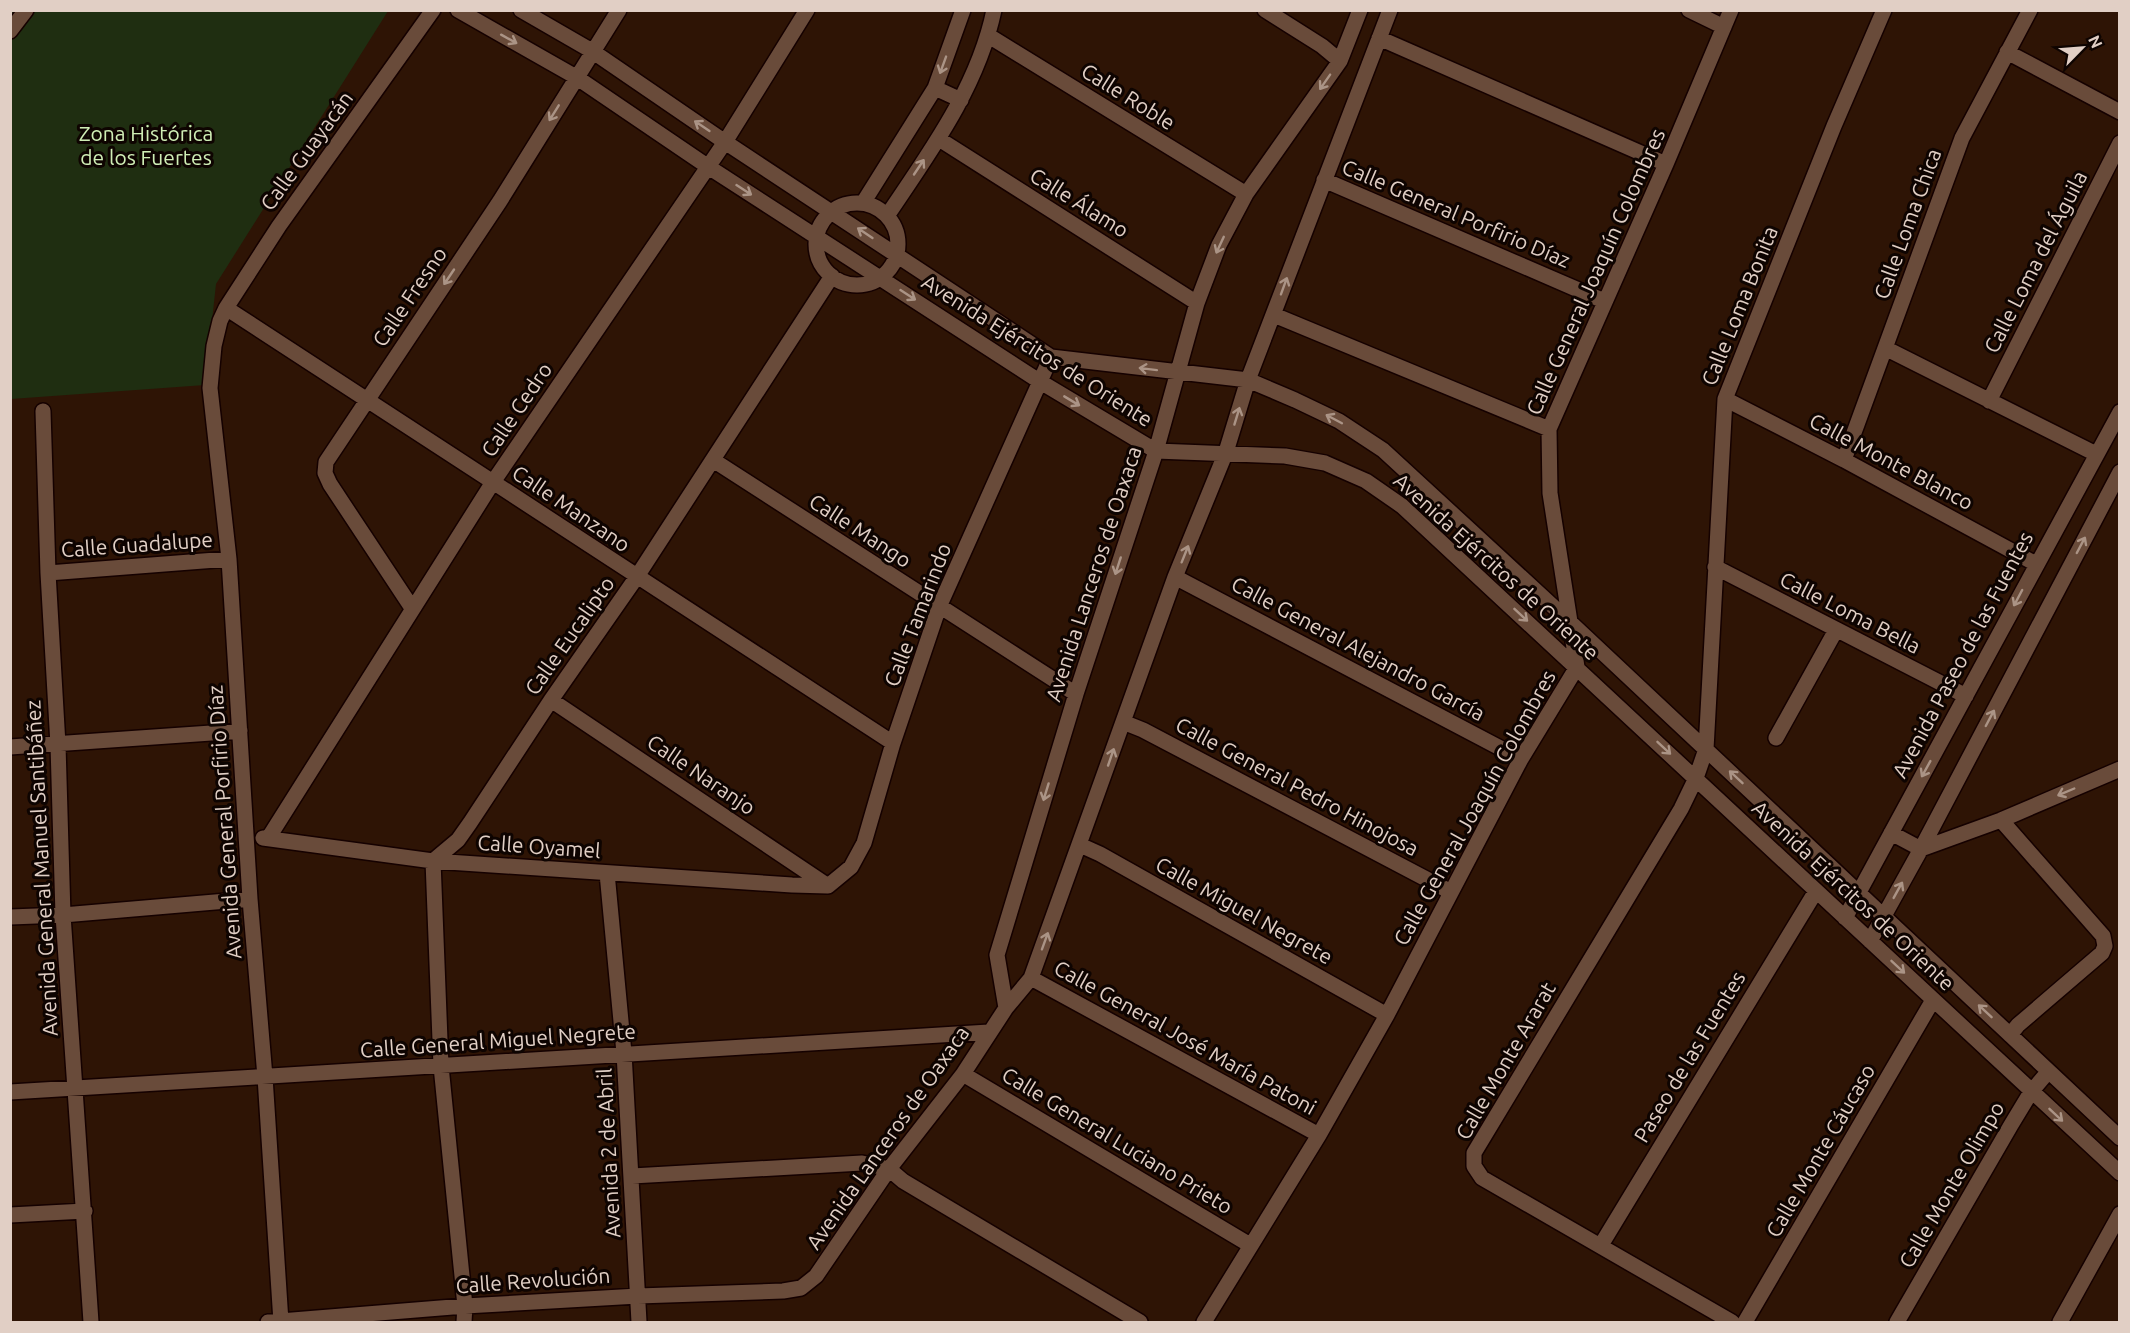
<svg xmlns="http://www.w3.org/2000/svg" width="2130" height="1333" font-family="Ubuntu,sans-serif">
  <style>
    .green { fill: #1f2e11 }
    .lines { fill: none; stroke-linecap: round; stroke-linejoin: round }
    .minor-casing { stroke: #150100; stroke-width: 18 }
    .minor { stroke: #694b3a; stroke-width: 15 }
    .oneway { stroke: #ab9486 }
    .labels { text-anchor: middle; stroke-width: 6; stroke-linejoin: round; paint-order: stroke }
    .street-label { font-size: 21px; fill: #e1cfc5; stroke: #0e0401 }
    .park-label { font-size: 21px; fill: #cfeeb5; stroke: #0e0401 }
  </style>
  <rect width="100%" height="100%" fill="#2e1405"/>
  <path class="green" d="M11 11H388L216 284 205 385 11 399Z"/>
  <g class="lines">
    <g class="minor-casing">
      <path id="minor" d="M458 10 576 77 707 166 1039 381 1156 451 1285 456 1325 463 1366 481 1402 506 2120 1173
        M521 10 592 51 725 142 1051 357 1248 380 1295 400 1339 421 1383 450 1571 623 2120 1138
        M1265 10 1322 46 1340 61
        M1689 10 1724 27
        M10 31 26 10
        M989 36 1246 194
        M1379 38 1666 164
        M2007 52 2120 112
        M935 88 961 100
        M939 139 1197 303
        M1324 180 1604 301
        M863 203 935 88 963 10
        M816 244a41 41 0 1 1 82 0a41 41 0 1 1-82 0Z
        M887 216C930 152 978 87 994 10
        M226 308C449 452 670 600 893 743
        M1274 315 1549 429
        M1885 348 2096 454
        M1725 399 1844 460 2036 564
        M1989 401 2120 143
        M43 411 48 573 58 745 63 915 91 1322
        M713 460 1076 694
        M1844 460 1962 138 2030 10
        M1715 567 1966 696
        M48 573 229 559
        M1175 577 1521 759
        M412 608 330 484 325 473 326 462 500 201 619 10
        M551 700 828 886
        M1123 722 1143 730 1451 892
        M1776 738 1836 630
        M10 747 240 731
        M2001 820 2103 936 2105 946 2102 953 2018 1025 2010 1035
        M1891 833 1921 849 2001 820 2120 769
        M269 837 493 482 725 142 807 10
        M263 838 433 861 792 885 828 886
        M1080 845 1100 854 1387 1015
        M607 873 624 1053 639 1322
        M828 886 851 867 864 843 893 743 939 607 1051 357
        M10 917 63 915 250 899
        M1845 918 2120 412
        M1870 941 1921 849 2120 472
        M1031 978 1319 1135
        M1006 1008 997 955 1076 694 1156 451 1197 303 1219 245 1246 194 1340 61 1360 10
        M963 1074 1250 1245
        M10 1092 989 1032
        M632 1176 862 1163 889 1169 903 1181 1140 1322
        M10 1215 85 1211
        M1601 1245 1816 891
        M268 1322 465 1306 638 1296 783 1291 801 1288 816 1276 889 1169 963 1074 1006 1008 1031 978 1175 577 1226 452 1248 380 1390 10
        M281 1322 265 1077 250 899 229 559 210 388 214 346 220 321 226 308 279 226 433 10
        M464 1322 465 1306 441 1066 433 861 458 840 470 823 551 700 636 578 832 276
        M1204 1322 1319 1135 1387 1015 1521 759 1577 667 1550 493 1549 429 1666 164 1731 10
        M1732 1322 1482 1178 1474 1166V1153L1681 809 1696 778 1706 749 1725 399 1834 126 1884 10
        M1745 1322 1933 1000
        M1897 1322 2011 1125 2031 1092 2048 1072
        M2060 1322 2120 1214"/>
    </g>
    <use href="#minor" class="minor"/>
  </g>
  <defs><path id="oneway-shaft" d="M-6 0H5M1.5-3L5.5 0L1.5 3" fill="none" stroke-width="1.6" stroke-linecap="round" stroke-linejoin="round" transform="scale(1.5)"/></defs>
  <g class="oneway">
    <use href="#oneway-shaft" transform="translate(509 39) rotate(29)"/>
    <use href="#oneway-shaft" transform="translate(943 65) rotate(110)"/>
    <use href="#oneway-shaft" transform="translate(1325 82) rotate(125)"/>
    <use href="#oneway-shaft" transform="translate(554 113) rotate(122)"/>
    <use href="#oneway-shaft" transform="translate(702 126) rotate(-146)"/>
    <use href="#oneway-shaft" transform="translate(919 167) rotate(-56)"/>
    <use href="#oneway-shaft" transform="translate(744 190) rotate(33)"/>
    <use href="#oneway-shaft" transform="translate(865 233) rotate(-146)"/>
    <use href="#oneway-shaft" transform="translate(1220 245) rotate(115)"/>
    <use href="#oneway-shaft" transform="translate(449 277) rotate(124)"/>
    <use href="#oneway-shaft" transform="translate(1284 286) rotate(-70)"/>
    <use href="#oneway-shaft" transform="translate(908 295) rotate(33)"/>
    <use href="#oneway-shaft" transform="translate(1148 369) rotate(-173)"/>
    <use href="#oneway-shaft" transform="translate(1072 401) rotate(31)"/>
    <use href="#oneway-shaft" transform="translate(1237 416) rotate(-73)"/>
    <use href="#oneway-shaft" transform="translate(1334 419) rotate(-152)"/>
    <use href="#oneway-shaft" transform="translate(2081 545) rotate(-62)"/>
    <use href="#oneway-shaft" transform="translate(1185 554) rotate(-68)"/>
    <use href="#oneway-shaft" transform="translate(1118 566) rotate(108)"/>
    <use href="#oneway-shaft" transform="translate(2018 598) rotate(118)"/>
    <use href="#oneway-shaft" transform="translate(1521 615) rotate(43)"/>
    <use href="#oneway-shaft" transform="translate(1990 718) rotate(-62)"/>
    <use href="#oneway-shaft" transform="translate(1664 748) rotate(43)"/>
    <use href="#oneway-shaft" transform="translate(1111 757) rotate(-71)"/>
    <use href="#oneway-shaft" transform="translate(1926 769) rotate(119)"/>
    <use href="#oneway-shaft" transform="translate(1736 777) rotate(-137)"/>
    <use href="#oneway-shaft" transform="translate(1046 792) rotate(107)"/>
    <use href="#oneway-shaft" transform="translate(2066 792) rotate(157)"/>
    <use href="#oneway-shaft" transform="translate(1898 890) rotate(-61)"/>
    <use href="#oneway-shaft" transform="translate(1045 941) rotate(-70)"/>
    <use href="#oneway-shaft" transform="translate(1898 967) rotate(43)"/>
    <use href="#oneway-shaft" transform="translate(1985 1011) rotate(-137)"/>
    <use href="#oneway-shaft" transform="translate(2056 1115) rotate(43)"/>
  </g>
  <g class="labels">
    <g class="street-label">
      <text transform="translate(1128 97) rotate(32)" y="7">Calle Roble</text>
      <text transform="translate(307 151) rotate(-54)" y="7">Calle Guayacán</text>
      <text transform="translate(1079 203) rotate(32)" y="7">Calle Álamo</text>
      <text transform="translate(1456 214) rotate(23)" y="7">Calle General Porfirio Díaz</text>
      <text transform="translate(1908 224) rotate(-70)" y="7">Calle Loma Chica</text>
      <text transform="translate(2036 262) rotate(-63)" y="7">Calle Loma del Águila</text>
      <text transform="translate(1596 272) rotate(-66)" y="7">Calle General Joaquín Colombres</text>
      <text transform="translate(410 297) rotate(-56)" y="7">Calle Fresno</text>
      <text transform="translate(1740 306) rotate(-68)" y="7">Calle Loma Bonita</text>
      <text transform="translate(1037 351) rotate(32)" y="7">Avenida Ejércitos de Oriente</text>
      <text transform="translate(517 410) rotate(-56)" y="7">Calle Cedro</text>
      <text transform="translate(1891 462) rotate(28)" y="7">Calle Monte Blanco</text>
      <text transform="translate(571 509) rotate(34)" y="7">Calle Manzano</text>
      <text transform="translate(860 531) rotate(33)" y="7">Calle Mango</text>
      <text transform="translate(137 545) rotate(-4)" y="7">Calle Guadalupe</text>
      <text transform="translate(1496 567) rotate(42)" y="7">Avenida Ejércitos de Oriente</text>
      <text transform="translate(1094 574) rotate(-72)" y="7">Avenida Lanceros de Oaxaca</text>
      <text transform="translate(1850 613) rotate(27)" y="7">Calle Loma Bella</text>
      <text transform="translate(918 615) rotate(-69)" y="7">Calle Tamarindo</text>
      <text transform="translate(570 636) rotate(-55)" y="7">Calle Eucalipto</text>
      <text transform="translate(1358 649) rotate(28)" y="7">Calle General Alejandro García</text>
      <text transform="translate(1963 655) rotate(-62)" y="7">Avenida Paseo de las Fuentes</text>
      <text transform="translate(701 775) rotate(34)" y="7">Calle Naranjo</text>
      <text transform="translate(1297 787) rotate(28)" y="7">Calle General Pedro Hinojosa</text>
      <text transform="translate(1475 808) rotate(-61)" y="7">Calle General Joaquín Colombres</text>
      <text transform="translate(225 822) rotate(-94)" y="7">Avenida General Porfirio Díaz</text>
      <text transform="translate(539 847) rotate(4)" y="7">Calle Oyamel</text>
      <text transform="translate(42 868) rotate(-93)" y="7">Avenida General Manuel Santibáñez</text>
      <text transform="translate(1853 896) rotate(43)" y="7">Avenida Ejércitos de Oriente</text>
      <text transform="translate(1244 911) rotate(29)" y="7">Calle Miguel Negrete</text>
      <text transform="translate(1185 1038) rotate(29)" y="7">Calle General José María Patoni</text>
      <text transform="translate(498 1041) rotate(-4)" y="7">Calle General Miguel Negrete</text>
      <text transform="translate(1690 1057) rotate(-59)" y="7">Paseo de las Fuentes</text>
      <text transform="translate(1506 1061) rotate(-60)" y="7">Calle Monte Ararat</text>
      <text transform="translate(888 1138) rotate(-55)" y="7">Avenida Lanceros de Oaxaca</text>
      <text transform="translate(1117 1141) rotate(31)" y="7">Calle General Luciano Prieto</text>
      <text transform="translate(1821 1151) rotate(-60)" y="7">Calle Monte Cáucaso</text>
      <text transform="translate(609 1153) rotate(-93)" y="7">Avenida 2 de Abril</text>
      <text transform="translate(1952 1185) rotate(-60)" y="7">Calle Monte Olimpo</text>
      <text transform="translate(533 1281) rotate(-4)" y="7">Calle Revolución</text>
    </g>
    <g class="park-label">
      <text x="146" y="141">Zona Histórica<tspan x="146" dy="24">de los Fuertes</tspan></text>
    </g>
  </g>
  <rect width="2130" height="1333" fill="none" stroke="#e1cfc5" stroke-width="24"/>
  <g transform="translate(2082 48) rotate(65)" stroke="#0e0401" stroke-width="4.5" paint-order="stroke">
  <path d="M0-4.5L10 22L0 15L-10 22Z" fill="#e1cfc5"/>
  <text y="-9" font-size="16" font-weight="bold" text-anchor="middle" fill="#e1cfc5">N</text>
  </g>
</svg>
